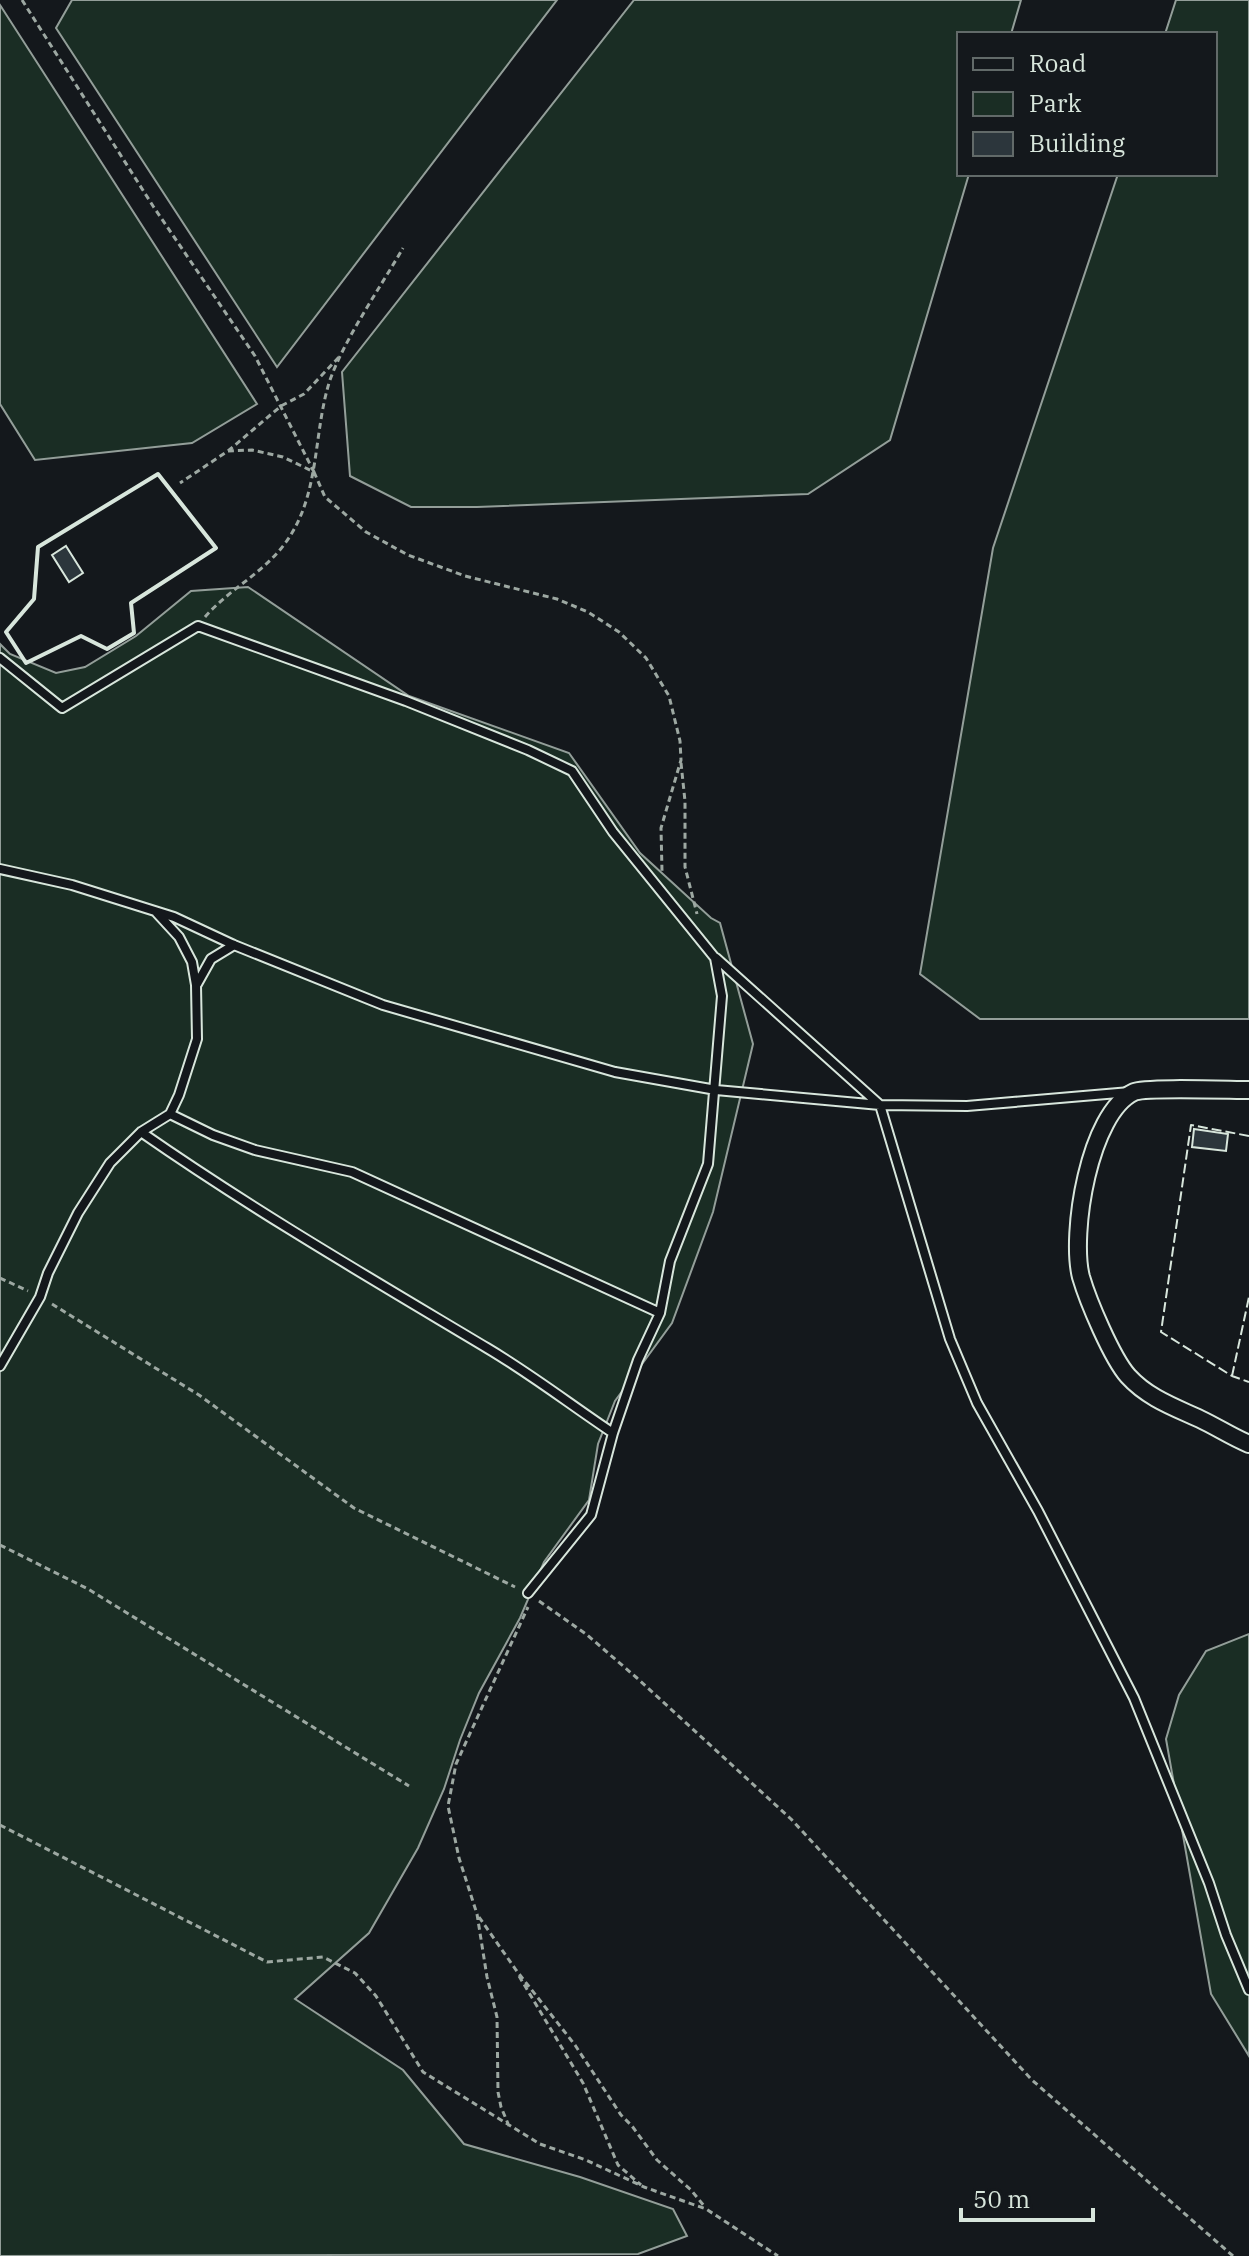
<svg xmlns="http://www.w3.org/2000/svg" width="1249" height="2256" font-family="'IBM Plex Serif',serif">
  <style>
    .green { fill: #1a2d24; stroke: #939e99; stroke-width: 2 }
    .building { fill: #2c363c; stroke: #d8e6dc; stroke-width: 2 }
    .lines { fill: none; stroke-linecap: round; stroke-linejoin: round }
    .service-casing { stroke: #d8e6dc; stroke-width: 12 }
    .minor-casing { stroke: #d8e6dc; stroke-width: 20 }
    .path { stroke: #9da8a2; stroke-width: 3; stroke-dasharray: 6 4; stroke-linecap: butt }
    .service { stroke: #14181c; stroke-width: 8 }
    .minor { stroke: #14181c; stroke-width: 16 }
    .fence { stroke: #d8e6dc; stroke-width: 2; stroke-dasharray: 10 4; stroke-linecap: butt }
    .wall { stroke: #d8e6dc; stroke-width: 4 }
  </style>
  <rect width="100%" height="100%" fill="#14181c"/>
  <path class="green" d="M72 0H557L277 367 56 28Z
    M634 0H1021L1011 34H959V174H969L890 440 808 494 477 507H411L350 476 342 372Z
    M1176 0H1249V1019H980L920 974 993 548 1118 174H1215V34H1165Z
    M0 5 257 404 192 443 35 460 0 404Z
    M248 587 409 696 569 753 640 853 711 918 720 923 753 1044 713 1212 672 1323 615 1401 598 1444 589 1500 544 1562 520 1618 479 1693 460 1740 444 1789 418 1848 369 1933 295 1999 403 2070 464 2144 580 2177 673 2209 687 2236 638 2254 0 2256V644L10 654 56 673 85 667 136 636 191 591Z
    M1249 1634V2056L1211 1994 1166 1739 1179 1695 1206 1651Z"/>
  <path class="building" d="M66 546 83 573 69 582 52 555Z
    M1194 1129 1228 1134 1226 1151 1192 1147Z"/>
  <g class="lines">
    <g class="service-casing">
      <path id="service" d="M0 658 62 708 198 626 406 701 528 750 572 771 613 832 715 958 722 996 708 1164 670 1261 660 1313 638 1360 613 1433 591 1515 528 1593
        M0 869 72 885 174 917 234 945 383 1005 615 1072 716 1090 880 1105 967 1106 1130 1092
        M716 958 880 1105 950 1339 977 1403 1038 1511 1134 1698 1209 1883 1226 1935 1249 1990
        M197 984 211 959 234 945
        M170 1114 213 1135 255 1150 352 1172 660 1313
        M141 1132C253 1210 370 1278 487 1348 531 1374 571 1405 613 1433
        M0 1366 40 1297 48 1273 78 1213 110 1163 141 1132 170 1114 179 1095 197 1039 196 985 192 962 179 937 156 912"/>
    </g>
    <g class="minor-casing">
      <path id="minor" d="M1249 1090C1230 1090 1145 1087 1134 1092 1089 1113 1070 1234 1081 1277 1088 1301 1112 1358 1128 1376 1148 1398 1174 1407 1200 1419 1217 1427 1232 1437 1249 1444"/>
    </g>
    <path class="path" d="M22 0 153 206 255 356 314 472 283 457 252 450 228 451 180 483
      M228 451 281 406 304 394 340 356
      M314 472 325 497 366 532 408 555 465 576 557 599 588 612 619 632 646 658 669 696 680 741 681 760 661 828 662 871
      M205 617C229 589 264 573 286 542 320 495 313 436 329 383 343 341 380 288 403 248
      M681 763 685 801V867L697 914
      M0 1278 28 1291
      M52 1304 199 1395 354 1508 515 1587
      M0 1545 88 1589 409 1786
      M539 1601 586 1634 637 1678 791 1819 1032 2080 1233 2256
      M0 1825 267 1962 323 1957 355 1973 376 1996 423 2072 540 2144 586 2160 644 2187 706 2209 778 2256
      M479 1917 516 1970 575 2045 621 2115 632 2126 657 2160 691 2190 705 2207
      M519 1976 583 2083 618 2165 641 2185
      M509 2126 501 2107 498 2092 497 2017 487 1977 477 1914 459 1858 448 1806 456 1764 528 1607"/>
    <use href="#service" class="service"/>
    <use href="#minor" class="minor"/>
    <path class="fence" d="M1249 1136 1191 1125 1161 1332 1232 1376 1249 1382
      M1232 1376 1249 1297"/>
    <path class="wall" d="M158 474 216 548 131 603 134 633 107 649 81 636 26 663 6 632 34 599 38 547Z"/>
  </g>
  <rect x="957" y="32" width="260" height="144" fill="#14181c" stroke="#626a69" stroke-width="2"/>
  <rect x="973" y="58" width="40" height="12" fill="#14181c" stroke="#626a69" stroke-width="2"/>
  <text x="1029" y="72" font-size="24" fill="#d8e6dc">Road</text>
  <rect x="973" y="92" width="40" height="24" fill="#1a2d24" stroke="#626a69" stroke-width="2"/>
  <text x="1029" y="112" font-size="24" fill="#d8e6dc">Park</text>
  <rect x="973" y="132" width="40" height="24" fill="#2c363c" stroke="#626a69" stroke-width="2"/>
  <text x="1029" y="152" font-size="24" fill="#d8e6dc">Building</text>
  <path d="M961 2208v12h132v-12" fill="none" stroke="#d8e6dc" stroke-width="4"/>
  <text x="973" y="2208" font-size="24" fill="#d8e6dc" stroke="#14181c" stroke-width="6" paint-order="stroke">50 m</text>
</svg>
